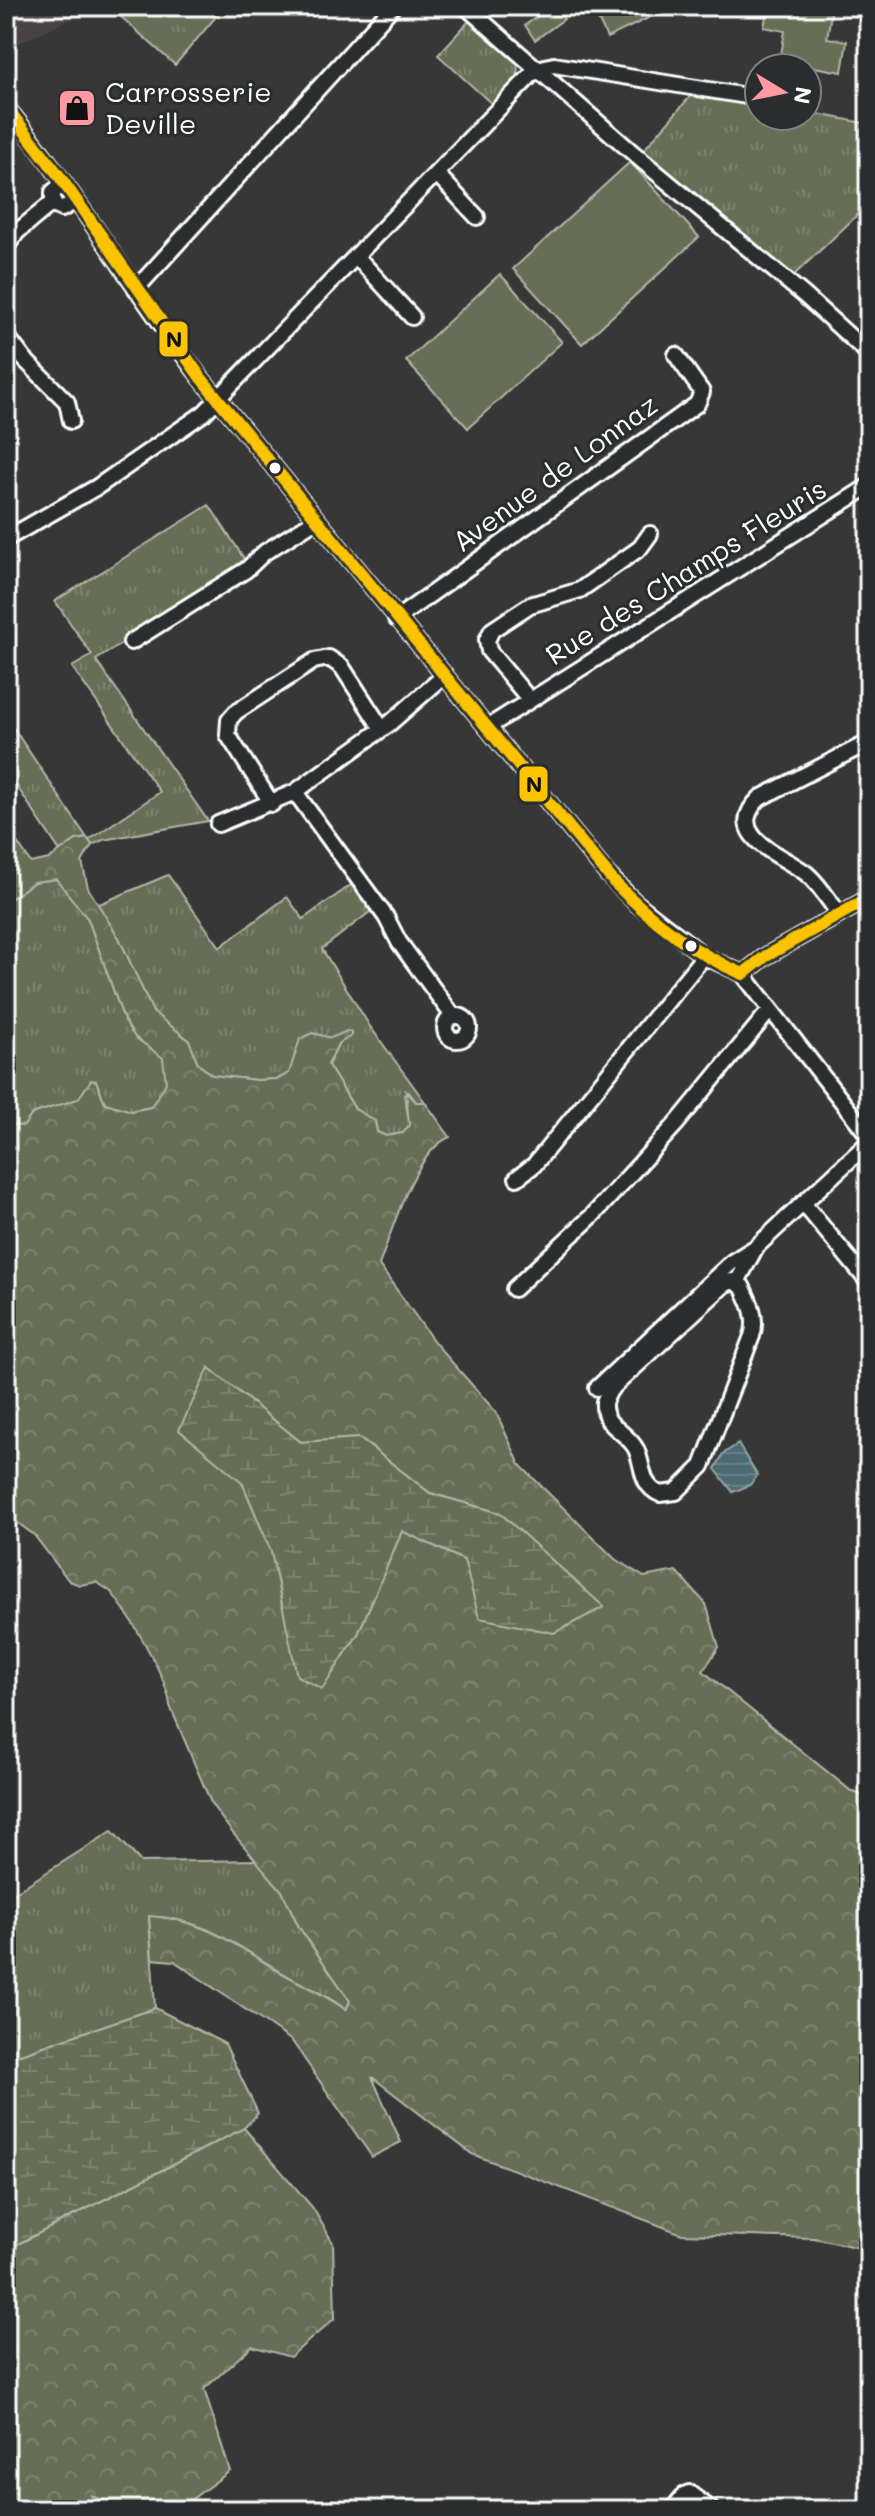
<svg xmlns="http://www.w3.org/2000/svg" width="875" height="2516" font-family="Mali,sans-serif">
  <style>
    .built { fill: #494342 }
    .grass { fill: url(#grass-tufts); stroke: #b2b6aa; stroke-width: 2 }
    .forest { fill: url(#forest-crowns); stroke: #b2b6aa; stroke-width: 2; fill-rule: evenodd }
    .wetland { fill: url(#wetland-marsh); stroke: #b2b6aa; stroke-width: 2 }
    .pitch { fill: #666e54; stroke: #b2b6aa; stroke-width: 2 }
    .water { fill: url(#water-rules); stroke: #95a6aa; stroke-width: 2 }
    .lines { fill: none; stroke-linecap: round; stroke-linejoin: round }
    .minor-casing { stroke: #fff; stroke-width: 20 }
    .minor { stroke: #2a2d2e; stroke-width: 14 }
    .bus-1-casing { stroke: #2a2d2e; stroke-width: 18 }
    .bus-1 { stroke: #fcc400; stroke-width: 12 }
    .bus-dot { fill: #fff; stroke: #2a2d2e; stroke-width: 3 }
    .labels { text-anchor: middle; stroke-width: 6; stroke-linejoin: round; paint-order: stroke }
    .poi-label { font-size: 28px; fill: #fff; stroke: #2a2d2e; text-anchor: start }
    .street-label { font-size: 28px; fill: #fff; stroke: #2a2d2e }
    .line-badge { stroke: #2a2d2e; stroke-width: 3 }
    .pale-badge-label { font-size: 22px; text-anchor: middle; font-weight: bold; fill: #111 }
  </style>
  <defs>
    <pattern id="grass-tufts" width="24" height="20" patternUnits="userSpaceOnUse" patternTransform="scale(2)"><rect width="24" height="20" fill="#666e54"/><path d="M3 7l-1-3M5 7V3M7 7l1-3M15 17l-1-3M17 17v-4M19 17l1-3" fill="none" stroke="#7d846e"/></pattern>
    <pattern id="forest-crowns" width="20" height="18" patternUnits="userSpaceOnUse" patternTransform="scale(2)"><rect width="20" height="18" fill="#666e54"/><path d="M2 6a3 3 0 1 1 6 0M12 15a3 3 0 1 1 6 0" fill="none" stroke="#7d846e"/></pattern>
    <pattern id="wetland-marsh" width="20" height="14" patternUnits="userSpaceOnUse" patternTransform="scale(2)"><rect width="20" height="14" fill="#666e54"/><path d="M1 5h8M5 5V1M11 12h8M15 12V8" fill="none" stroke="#7d846e"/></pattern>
    <pattern id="water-rules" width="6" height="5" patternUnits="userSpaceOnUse" patternTransform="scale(2)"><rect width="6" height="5" fill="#4e6b72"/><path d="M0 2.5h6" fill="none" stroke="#698187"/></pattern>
  </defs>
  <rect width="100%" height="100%" fill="#383737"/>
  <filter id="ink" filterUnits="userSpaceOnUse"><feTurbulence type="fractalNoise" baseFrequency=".0125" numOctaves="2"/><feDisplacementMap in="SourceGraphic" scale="16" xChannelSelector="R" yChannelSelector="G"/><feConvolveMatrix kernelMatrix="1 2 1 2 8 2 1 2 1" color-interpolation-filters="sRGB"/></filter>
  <g filter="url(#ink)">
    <path class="built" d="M6 6H99L6 49Z"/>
    <path class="grass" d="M109 6H225L175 65Z
      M470 20 512 56 518 64 517 79 493 105 438 55Z
      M694 92 759 104V116H807V112L869 124V204L791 278 641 153Z
      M209 505 245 560 246 565 96 660 208 821 103 840 92 845 89 840 160 792 72 667 92 655 55 601Z
      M6 717 87 838 76 840 60 851 6 770Z
      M168 875 220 947 287 897 303 919 355 882 375 908 322 949 369 1025 425 1102H416L409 1092 404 1095 410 1125 403 1133 386 1136 377 1132 375 1121 355 1109 328 1065 338 1044 351 1035 331 1038 312 1033 289 1073 278 1079 257 1080 212 1075 198 1064 189 1040 153 1013 119 938 97 905Z
      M56 879 88 919 124 1020 135 1037 164 1058 166 1084 151 1107 131 1111 105 1103 96 1081 78 1099 32 1114 24 1126 6 1125V902L34 882Z
      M112 1831 141 1862 258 1860 282 1891 299 1927 350 2001 346 2010C326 1994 303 1985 281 1972 239 1947 200 1916 149 1917L155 2008 6 2059V1898Z"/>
    <path class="forest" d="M6 826 31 863 49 859 76 840 87 838 92 845 82 862 88 888 119 938 153 1012 189 1040 198 1064 212 1075 257 1080 278 1079 289 1073 300 1039 312 1033 331 1038 347 1031 351 1032V1036L338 1044 328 1065 355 1109 375 1121 377 1132 386 1136 403 1133 409 1125 406 1091 416 1102H425L450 1137C415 1150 392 1231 379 1265L435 1343 496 1412 520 1465 615 1559 644 1577 676 1571 706 1604 719 1647 703 1671 851 1791 869 1798V2250L814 2238 682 2234 472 2154 372 2077 401 2142 372 2157 292 2041 174 1961 152 1959 149 1916C200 1918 238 1946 280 1972 302 1985 325 1994 346 2010L350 2001 299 1927 282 1891 231 1831 212 1805 170 1706C168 1678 130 1616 112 1593 108 1589 102 1586 96 1582L80 1585 69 1581 34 1535 6 1514V1125L24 1126 32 1114 78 1099 91 1080 96 1081 105 1103 131 1111 151 1107 166 1083 163 1058 135 1037 124 1020 88 919 56 879 34 882 6 902ZM209 1368 301 1442 359 1438 430 1493 500 1513 464 1560 402 1531 358 1634 323 1688 282 1605 271 1551 242 1482Z
      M244 2128 313 2208 333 2243 335 2318 290 2357 252 2346 204 2389 230 2471 177 2510H123L91 2495 98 2510H10L6 2493V2250Z"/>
    <path class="wetland" d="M209 1368 301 1442 359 1438 430 1493 500 1513 604 1607 554 1633 479 1618 464 1560 402 1531 358 1634 322 1689 297 1676 271 1551 242 1482 179 1430Z
      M155 2008 225 2044 258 2113 244 2128 6 2250V2059Z"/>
    <path class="pitch" d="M553 6 564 19 535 40 525 25Z
      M592 6H673L607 38Z
      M768 6H867L866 13 832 8 827 38 847 41 842 72 780 61 785 31 764 27Z
      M630 162 699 237 582 344 513 269Z
      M500 274 562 342 468 428 406 361Z"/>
    <path class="water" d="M738 1444 757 1475 750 1485 733 1492 715 1469 723 1454Z"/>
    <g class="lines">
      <g class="minor-casing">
        <path id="minor" d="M465 6 640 159 804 295 869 354
          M537 69 554 65 759 98
          M6 107C77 193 133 290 201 378L608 875 635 902 704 956 743 974 869 1136
          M807 107 810 108
          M436 173 477 217
          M64 183 53 192V205L62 209 76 201
          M6 247 17 232 52 203
          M356 256 412 317
          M136 289 393 6
          M6 335 24 359 67 402 71 421
          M6 539 97 487 204 413 537 69
          M396 619 697 404 702 392 676 355
          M131 642 246 570 265 552 316 520
          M530 700 489 651 487 640 492 630 530 605 580 590 640 548 650 534
          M488 727 869 486
          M295 792 386 917 399 942 453 1016
          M272 804 228 735 229 720 236 712 314 661 329 658 342 667 382 729
          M218 824 295 792 389 724 445 675
          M839 914C829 901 820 885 807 874 785 856 720 836 760 798L869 742
          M743 974 766 956 869 898
          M445 1028a12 12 0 1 1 24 0a12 12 0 1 1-24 0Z
          M517 1178 534 1165 704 956
          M803 1203 869 1283
          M732 1281 742 1286C750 1302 758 1318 752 1336L702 1466 676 1492 660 1494C640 1485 644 1466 636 1449 626 1430 602 1427 604 1402L610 1390 724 1285Z
          M737 1282 756 1247 869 1142
          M514 1289 593 1215 677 1123 770 1010
          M597 1388 732 1262 756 1247
          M672 2510 684 2495 689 2493 712 2510"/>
      </g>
      <use href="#minor" class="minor"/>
      <g class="bus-1-casing">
        <path id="bus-1" d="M6 107 57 173 201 378 613 881C651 920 693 953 743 974
          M743 974 766 956 869 898"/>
      </g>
      <use href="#bus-1" class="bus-1"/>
    </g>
  </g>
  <defs>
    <g id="shop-square" transform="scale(2)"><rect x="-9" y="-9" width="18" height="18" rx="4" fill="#ff9aa2" stroke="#2a2d2e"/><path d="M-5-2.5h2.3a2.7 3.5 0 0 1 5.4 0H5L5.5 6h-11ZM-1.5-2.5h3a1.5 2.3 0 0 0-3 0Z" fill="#111"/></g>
  </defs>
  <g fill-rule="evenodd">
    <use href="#shop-square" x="77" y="108"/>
  </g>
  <g class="bus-dot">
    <circle cx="275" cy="468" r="7"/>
    <circle cx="691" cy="946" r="7"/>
  </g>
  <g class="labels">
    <g class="poi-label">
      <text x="105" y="102">Carrosserie<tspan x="105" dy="32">Deville</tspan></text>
    </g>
    <g class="street-label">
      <text transform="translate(555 473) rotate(-36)" y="10">Avenue de Lonnaz</text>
      <text transform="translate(686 572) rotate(-32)" y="10">Rue des Champs Fleuris</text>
    </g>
  </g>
  <g class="line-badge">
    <rect x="158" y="320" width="31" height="38" rx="8" fill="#fcc400"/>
    <rect x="518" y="765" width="31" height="38" rx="8" fill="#fcc400"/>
  </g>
  <g class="pale-badge-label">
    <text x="174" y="347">N</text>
    <text x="534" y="792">N</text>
  </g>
  <rect width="875" height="2516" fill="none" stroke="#2a2d2e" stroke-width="32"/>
  <rect x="16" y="16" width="843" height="2484" fill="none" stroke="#fff" stroke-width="3" filter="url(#ink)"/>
  <g transform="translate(783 92) rotate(100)"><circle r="38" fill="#2a2d2e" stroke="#7f8182" stroke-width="2"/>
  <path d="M0-6L14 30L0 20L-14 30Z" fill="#ff9aa2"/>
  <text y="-12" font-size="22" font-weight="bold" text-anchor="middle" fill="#ffffff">N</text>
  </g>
</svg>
